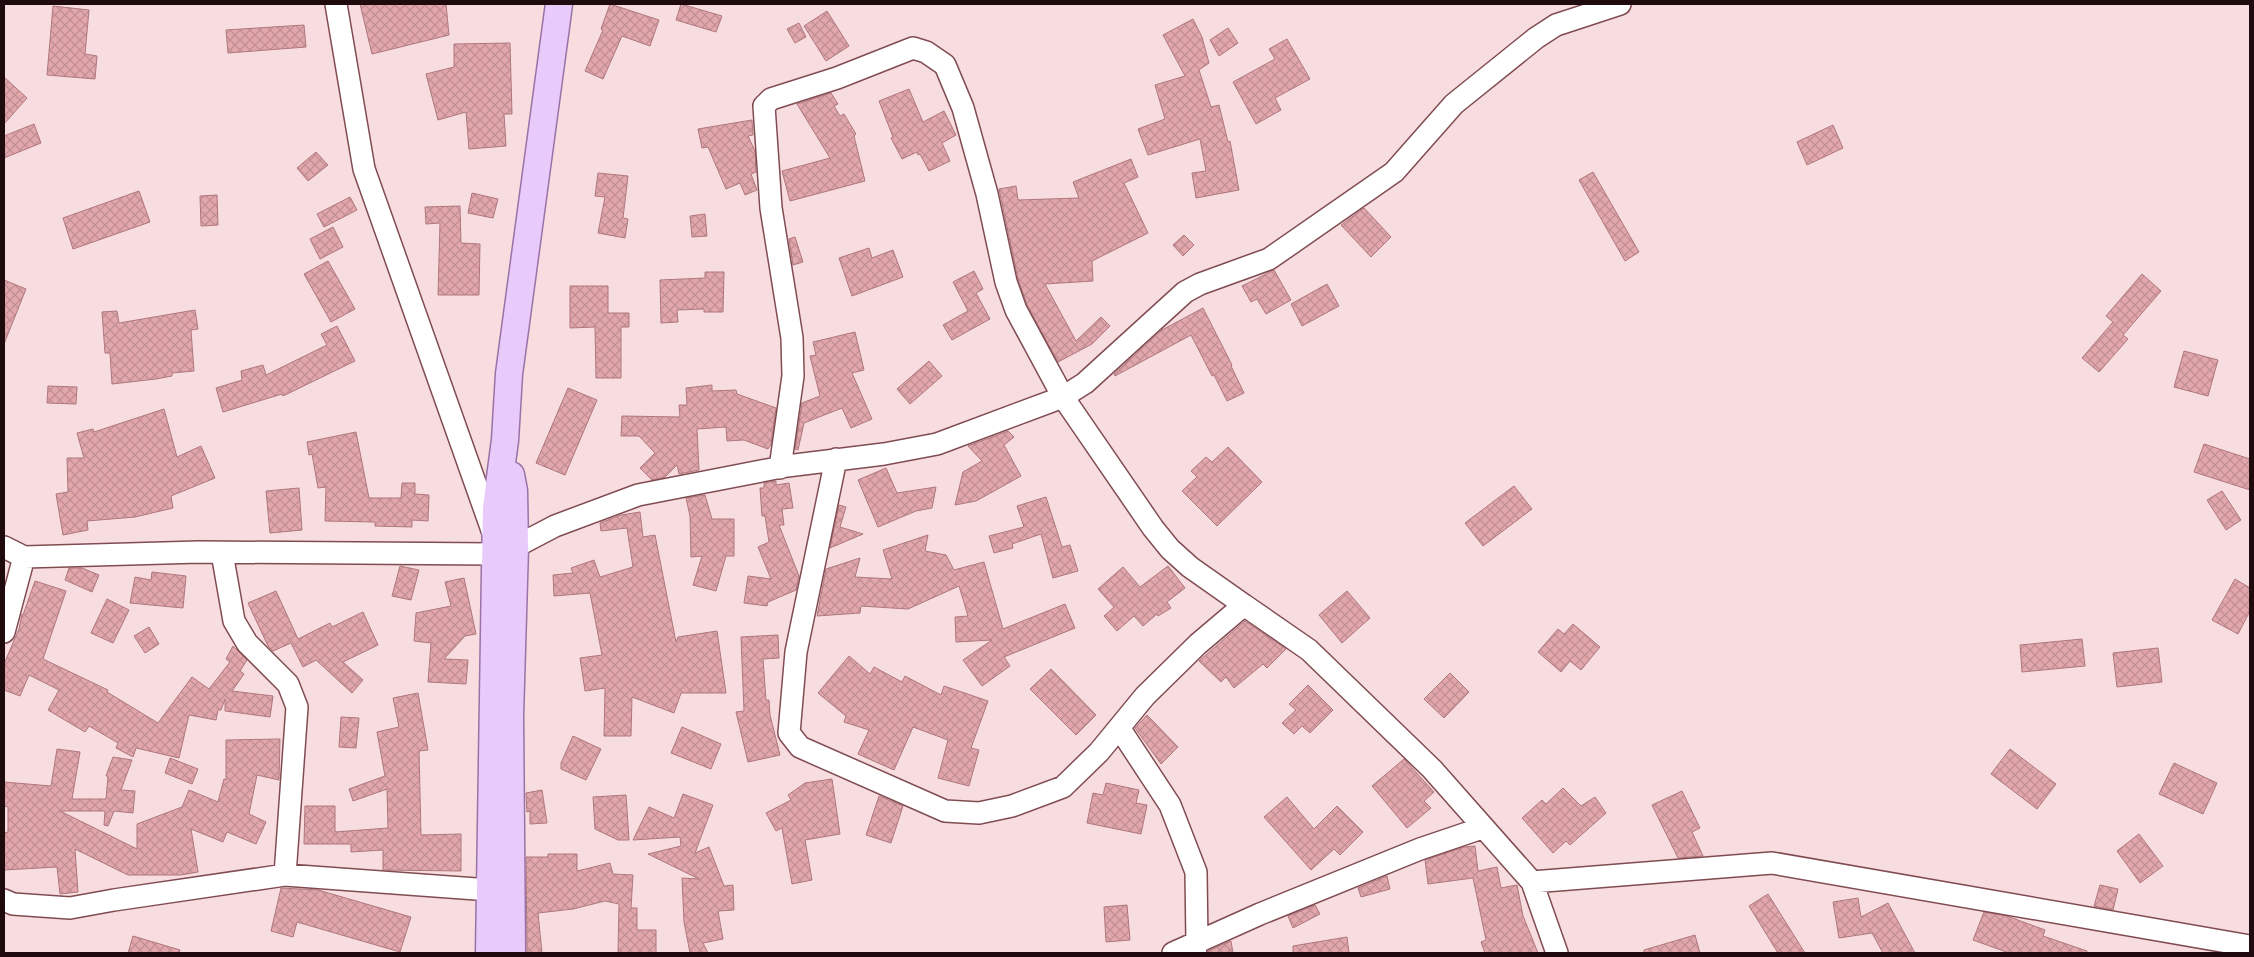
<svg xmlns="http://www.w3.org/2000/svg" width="2254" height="957" font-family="'Titillium Web',sans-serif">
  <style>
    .building { fill: url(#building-cross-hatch); stroke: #af777d }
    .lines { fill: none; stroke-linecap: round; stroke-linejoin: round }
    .minor-casing { stroke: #804c52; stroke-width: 24 }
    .major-casing { stroke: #9972a6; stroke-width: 29 }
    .minor { stroke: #fff; stroke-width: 21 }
    .major { stroke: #e9cbfb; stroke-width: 26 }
  </style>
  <defs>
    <pattern id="building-cross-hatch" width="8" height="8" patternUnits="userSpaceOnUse" patternTransform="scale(1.25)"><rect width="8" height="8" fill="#e2a7ac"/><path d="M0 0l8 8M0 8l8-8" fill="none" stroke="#c18e93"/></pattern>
  </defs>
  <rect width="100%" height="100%" fill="#f7dddf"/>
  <path class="building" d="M360 4H446L449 35 372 54Z
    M610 4 659 20 650 46 622 36 603 79 585 71 603 30 601 29Z
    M681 4 722 16 716 32 676 20Z
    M53 6 89 10 85 54 97 56 95 79 47 75Z
    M827 11 849 46 826 61 804 26Z
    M1193 19 1202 37 1209 63 1199 70 1211 107 1219 105 1228 142 1230 141 1239 190 1196 198 1192 173 1206 171 1200 139 1148 155 1138 129 1165 119 1155 85 1185 76 1163 35Z
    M799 23 806 37 795 43 787 29Z
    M304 25 306 47 228 53 226 30Z
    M1228 28 1238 43 1219 56 1210 40Z
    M1287 39 1310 79 1275 98 1281 110 1256 124 1233 82 1275 59 1269 49Z
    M510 43 512 114H504L506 146 469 149 466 112 438 120 426 74 454 67V44Z
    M4 77 27 98 4 124Z
    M909 89 923 122 944 111 956 135 942 143 950 161 929 171 920 154 918 155 917 152 902 159 891 138 893 137 879 101Z
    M831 93 838 104 834 106 840 116 844 114 856 134 854 136 865 181 790 201 782 171 830 158 797 104Z
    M752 120 753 135 748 136 755 151 756 172 751 174 757 190 745 195 740 183 726 189 708 147 702 148 698 129Z
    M34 124 41 143 4 158V136Z
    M1833 125 1843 148 1807 165 1797 142Z
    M316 152 328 165 308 181 297 168Z
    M1131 159 1138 177 1124 183 1148 233 1092 261 1093 281 1045 284 1076 341 1101 317 1110 326 1092 344 1058 362 1027 305 1018 279 999 189 1016 186 1018 200 1079 198 1073 182Z
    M1593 172 1639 252 1625 261 1579 180Z
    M598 173 628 176 623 218 628 219 625 238 598 233 605 197 595 196Z
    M139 191 150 222 73 249 63 218Z
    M472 193 498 199 493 218 468 213Z
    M217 195 218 225 201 226 200 196Z
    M350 197 357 210 324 227 317 214Z
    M460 206 461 243 480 244 479 295H438L440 223 426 224 425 207Z
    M1364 208 1391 237 1371 257 1341 225Z
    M705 214 707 236 692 237 690 216Z
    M333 227 343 247 320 259 310 239Z
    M1184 235 1194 245 1183 256 1173 245Z
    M795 237 803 262 793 265 789 239Z
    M869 248 872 258 893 250 903 277 852 296 839 258Z
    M328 261 355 309 331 322 304 274Z
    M1274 270 1291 300 1266 314 1257 299 1251 302 1242 286Z
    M974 271 983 289 976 293 990 319 952 340 943 325 968 311 953 282Z
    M705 272H724L723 312H704V309L677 310 678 322 661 323 660 280 705 278Z
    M2142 274 2161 291 2123 335 2128 339 2099 372 2082 358 2113 322 2106 316Z
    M4 280 26 289 4 344Z
    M1327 284 1339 306 1302 326 1291 304Z
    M570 286H608V313H629V327H621V378H596L595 327 570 328Z
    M1203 308 1232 365 1231 366 1244 393 1227 401 1214 375 1212 376 1191 335 1115 376 1114 374 1162 330Z
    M195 310 198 329 191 330 194 371 172 373V376L156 379 112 384 110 353H105L102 312 117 311 119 323Z
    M337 326 355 361 283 396 282 394 223 412 216 388 242 380 241 371 263 365 266 375 327 345 321 334Z
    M855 332 864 370 852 373 872 419 851 428 842 408 804 423 798 450 795 449 802 403 820 396 810 356 816 355 813 342Z
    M2184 351 2218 360 2208 396 2174 387Z
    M929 361 942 376 910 404 897 389Z
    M712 385V391L736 390 737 394 776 408 771 444 768 449 744 440 727 441 726 427 697 429 699 470 679 474 677 465 665 477 652 480 640 468 655 453 639 436H621L622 416 680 417 679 405H687L686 388Z
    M48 386 77 387 76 404 47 403Z
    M568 388 597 400 565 475 536 463Z
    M164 409 177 457 201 446 215 478 171 496 173 508 135 517 87 521 88 530 63 535 56 494 68 492 67 458H84L77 433 93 429 94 432Z
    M1008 431 1014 437 1004 445 1021 476 976 501 955 505 963 472 982 461 968 446Z
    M356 432 369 498H401L402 483H415V494L429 495 428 521 412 520V527L375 526V522L325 521 326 487 318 488 312 454 309 455 307 442Z
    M2204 444 2250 459V490L2194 472Z
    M1228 447 1262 482 1217 526 1182 491 1197 477 1191 471 1206 457 1212 462Z
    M886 468 897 493 936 487 932 508 916 511 878 527 858 480Z
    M776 481V485L789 483 793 508 782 509 784 525H779L799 576 796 590 768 602 767 606 744 603 748 576 771 579 758 547 769 542 765 516H762L760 488H764V483Z
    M1514 486 1532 509 1483 546 1465 523Z
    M299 488 302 530 270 533 266 491Z
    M2222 491 2241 520 2226 530 2207 500Z
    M705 495 712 519H734V556H726L716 591 693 585 702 556 691 557 690 516 686 498Z
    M1046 497 1062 547 1070 545 1078 571 1053 578 1041 534 1012 544 1013 548 994 553 989 536 1024 527 1017 506Z
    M839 505 846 507 840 527 863 534 830 548Z
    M640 512 643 537 655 535 676 642 678 637 717 631 726 693H681L674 713 632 697 631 736H604L605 688 585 691 580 658 602 655 590 593 554 596 553 575 573 573 571 568 594 560 600 577 633 567 627 528 601 531 600 523 621 515Z
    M928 535 925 551 946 555 954 570 984 562 1003 629 1065 604 1075 628 1004 657 1010 666 982 686 963 660 992 640 956 642 955 617 968 616 959 586 908 609 861 606 860 613 817 616 826 569 860 558 855 577 892 579 883 550Z
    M400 566 419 570 411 600 392 596Z
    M1168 566 1185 588 1167 602 1171 608 1158 616 1157 614 1143 626 1134 616 1117 631 1104 616 1114 607 1098 589 1123 567 1140 587Z
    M69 568H82L99 575 92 592 65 580Z
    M152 572 186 576 183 608 130 603 135 577 151 580Z
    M464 578 476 634 465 636 444 659 468 660 466 684 428 682 431 643 414 641 416 613 451 606 445 582Z
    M2235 579 2250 588V611L2238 634 2212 620Z
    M35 581 66 591 43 659 108 690 107 692 158 723 192 677 209 689 230 662 226 659 233 646 247 660 240 671 244 674 232 691 273 696 270 717 225 711V699L221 710H218L216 720 189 715 179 758 136 748 133 757 116 748 118 743 89 726 85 732 48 710 59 690 29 675 20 696 4 690V664L19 629 22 614 23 615Z
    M276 591 298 639 330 623 332 627 363 612 378 645 343 662 363 680 352 693 316 660 303 667 291 643 273 651 268 646 248 603Z
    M1347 591 1370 618 1342 643 1319 615Z
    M107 599 129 610 113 643 91 633Z
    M1245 621 1286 649 1267 668 1263 664 1234 688 1226 677 1221 682 1199 661Z
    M1573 624 1600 647 1581 670 1570 661 1561 672 1538 652 1558 629 1564 634Z
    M149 627 159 644 145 653 134 636Z
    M778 635 779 658 763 659 766 700H769L770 715 780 755 748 762 736 712 744 711 741 637Z
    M2082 639 2085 666 2022 672 2020 645Z
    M2158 648 2162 682 2117 687 2113 653Z
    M849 656 870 674 874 667 902 682 905 676 941 695 944 686 988 701 971 748 979 750 969 786 938 778 948 740 913 727 894 770 858 754 869 730 844 722 846 716 818 693Z
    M1051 669 1096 715 1076 735 1030 689Z
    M1450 673 1469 692 1444 718 1424 699Z
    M1308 685 1333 710 1310 733 1302 726 1294 734 1282 723 1296 710 1289 704Z
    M418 693 428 750 419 751 421 835 461 834V871L383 870V850L351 852V844H304L305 806H335V832L388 828 387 789 353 801 349 789 385 776 377 732 399 727 393 698Z
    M1147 715 1178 747 1161 764 1135 728Z
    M341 717 359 718 356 748 339 747Z
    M682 727 721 744 711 769 671 753Z
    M573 736 601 749 586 780 561 769V763Z
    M280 739 279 780 257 775 249 814 266 822 256 844 227 832 223 842 191 829 198 872 181 875H128L75 849 78 892 60 894 57 867 4 870V833L8 832V807L4 806V782L51 786 57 749 80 752 72 799H106L108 776H106L113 757 132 760 121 790 135 791 133 813 114 811 108 826 104 825 105 811H60L137 849V824L182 807 189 790 218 802 224 779 226 780V740Z
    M2010 749 2056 784 2037 809 1991 774Z
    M170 758 198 769 192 784 165 773Z
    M1404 759 1434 792 1424 801 1431 808 1407 828 1372 786Z
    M2174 763 2217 783 2203 814 2159 794Z
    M832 779 840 834 805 840 812 880 792 884 782 828 776 831 766 813 791 800 788 795 805 783Z
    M1106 783 1139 790 1136 803 1147 805 1141 834 1087 823 1093 793 1103 795Z
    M1563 788 1581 806 1595 797 1606 813 1570 845 1566 841 1553 853 1522 818 1542 800 1546 804Z
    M542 790 547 823 530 824V811L527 812 526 793Z
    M1682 791 1700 828 1692 832 1703 856 1678 858 1652 805Z
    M683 794 713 805 695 853 709 847 724 886 733 885 734 910 718 911 723 939 703 943 708 953H690L684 922 682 878 699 879 648 854 681 846 680 837 633 840 649 807 674 818Z
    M626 795 629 840H618L595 829 593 797Z
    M879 796 903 806 891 843 866 835Z
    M1287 797 1314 829 1337 806 1363 832 1340 855 1334 849 1311 870 1264 817Z
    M2139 834 2163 866 2140 883 2117 851Z
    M1475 846 1478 871 1497 867 1501 888 1517 885 1523 916 1538 953H1485L1481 942 1486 940 1473 878 1428 884 1425 860 1464 847Z
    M548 854H577V871L610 863 613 874 633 875 631 908H637V930H656V953H618L619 904 605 901 573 909 538 913 542 953H527L526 857H548Z
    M1387 876 1390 889 1361 897 1358 888Z
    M2100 885 2118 889 2113 910 2094 906Z
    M281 888 318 890 411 917 400 952 297 922 293 937 271 931Z
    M1768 894 1805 953H1778L1749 906Z
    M1858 898 1861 917 1888 903 1915 953H1883L1872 933 1839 938 1833 902Z
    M1127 905 1130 940 1106 942 1104 907Z
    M1315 905 1320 914 1293 928 1288 916Z
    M1984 912 2007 916 2045 930 2043 936 2087 951V953H2009L1973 940Z
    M1695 935 1700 953H1644V950Z
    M133 936 180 950 179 953H128Z
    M1347 937 1349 953H1293V946Z
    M1231 941 1233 953H1208V951Z"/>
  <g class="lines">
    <g class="minor-casing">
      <path id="minor" d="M336 4 364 169 493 533
        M780 468 793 376 792 338 771 208 764 106 771 99 837 78 913 48 926 52 945 65 963 108 987 194 1006 282 1016 310 1063 397 1153 528 1170 549 1190 567 1244 605 1198 644 1145 696 1099 752 1063 787 1012 806 979 813 945 811 800 747 789 733 796 652 836 459
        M4 547 24 557 199 552 494 554
        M515 547 555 526 638 495 787 466 884 454 937 444 1063 397 1085 383 1185 292 1200 284 1269 259 1394 172 1454 104 1536 38 1556 25 1620 4
        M222 553 234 621 247 643 288 684 297 707 285 875
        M1244 605 1309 650 1432 769 1532 882 1557 953
        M4 632 24 557
        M1120 729 1170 805 1196 872 1197 943 1195 953
        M1532 882 1772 863 2250 946
        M4 900 13 904 70 908 114 900 285 875 490 890
        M1173 953 1260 914 1420 849 1482 828"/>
    </g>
    <g class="major-casing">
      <path id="major" d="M511 475 514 491 515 547 510 716 512 953
        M489 953 496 508 505 440 509 374 559 4"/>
    </g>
    <use href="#minor" class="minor"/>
    <use href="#major" class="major"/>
  </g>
  <rect width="2254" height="957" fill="none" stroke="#1f0b0e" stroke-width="10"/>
</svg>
